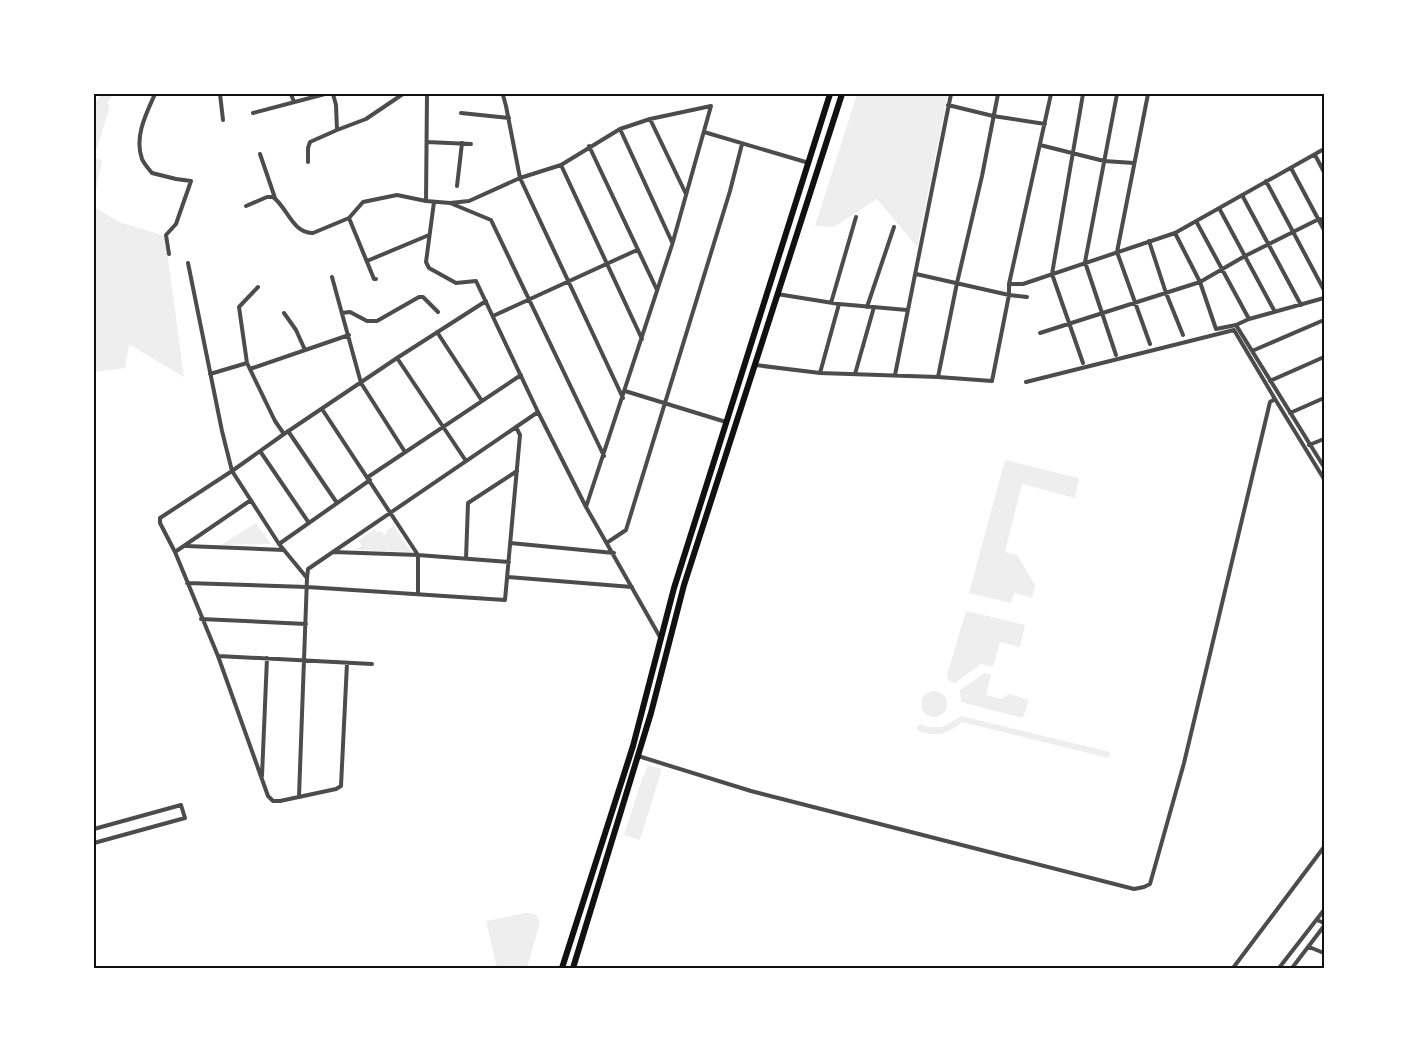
<svg xmlns="http://www.w3.org/2000/svg" width="1418" height="1062" font-family="'Noto Sans',sans-serif">
  <style>
    .green { fill: #eee }
    .lines { fill: none; stroke-linecap: round; stroke-linejoin: round }
    .minor { stroke: #4c4c4c; stroke-width: 4 }
    .trunk { stroke: #111; stroke-width: 6 }
    .neatline { fill: none; stroke: #111; stroke-width: 2 }
  </style>
  <rect width="100%" height="100%" fill="#fff"/>
  <path class="green" d="M102 94H114L107 103 110 106 94 158 102 160 94 201V104Z
    M857 94H948L917 247 877 199 834 227 815 226Z
    M94 207 119 222 165 236 184 377 129 344 125 368 94 372Z
    M1005 460 1079 478 1075 498 1022 484 1005 552 1017 555 1035 585 1032 598 1014 593 1011 603 969 593Z
    M256 523 271 544 221 545Z
    M394 526 411 552 354 550 362 546 358 540 375 529 377 533 380 531 384 535 387 533 386 531Z
    M966 611 1025 625 1020 647 1000 642 993 667 981 664 955 683 949 681 947 675Z
    M985 673 991 675 986 695 1002 699 1009 694 1029 700 1023 718 961 702 960 690Z
    M921 704a13 13 0 1 1 26 0a13 13 0 1 1-26 0Z
    M961 716 1110 752 1108 758 962 722C949 734 932 739 916 729L920 724 927 727H940L947 725Z
    M647 765 662 769 640 840 624 835 643 776 645 775Z
    M526 913 535 914 540 922 527 968H497L486 921Z"/>
  <g class="lines">
    <path class="minor" d="M155 94C146 114 134 137 142 159 144 164 149 169 152 173L176 179 191 181 176 224 166 235 169 254
      M220 94 223 120
      M291 94 294 102
      M333 94 336 105 337 130 366 119 403 94
      M501 94 503 95 506 106 520 178 623 398
      M1083 94 1052 274 1083 363
      M1148 94 1117 252 1150 344
      M948 105 993 116 1045 124
      M253 113 325 94
      M461 113 509 118
      M650 119 686 194
      M620 129 672 242
      M704 132 809 163
      M427 142 471 144
      M1040 145 1104 161 1134 163
      M589 146 657 290
      M260 154 275 198
      M1315 155 1324 172
      M308 162V148L310 142 337 130
      M561 165 642 339
      M1291 168 1324 230
      M1266 181 1324 290
      M457 186 462 143
      M1242 195 1301 305
      M426 201 427 94
      M434 202 426 262 429 268 456 283 476 281 538 412 586 507 660 637
      M450 203 469 201 520 178 561 165 620 129 650 119 711 106 672 245 586 507
      M246 206 267 197H273C287 207 293 234 313 233L349 218 363 202 397 195 426 201 450 203 491 220 604 456
      M1219 208 1275 312
      M349 218 374 279H376
      M1196 221 1249 319
      M1175 233 1200 282 1216 329 1236 325 1249 319 1324 298
      M1149 241 1166 293 1183 335
      M367 261 429 235
      M188 263 222 431 232 471 279 544 307 578 299 796
      M916 274 1009 295 1027 297
      M332 277 361 383 405 452
      M1009 284H1023L1175 233 1324 149
      M258 287 239 307 247 363 275 421 284 434
      M777 294 839 304 907 310
      M831 303 856 217
      M867 307 894 227
      M284 313 296 330 305 350
      M342 313 350 312 367 321H377L419 297H423L438 312
      M493 316 637 250
      M1236 325 1324 467
      M437 332 482 401
      M1040 333 1200 282 1245 256 1319 219 1324 220
      M1252 351 1324 320
      M1116 355 1085 262 1117 94
      M397 358 466 461
      M755 365 820 373 938 377 992 381 1009 295V284L1051 94
      M250 369 349 335
      M820 373 839 304
      M210 374 247 363
      M855 374 874 307
      M895 375 951 94
      M938 377 957 283 982 176 998 94
      M1270 381 1324 357
      M1026 382 1234 330 1275 399
      M625 391 726 422
      M322 409 418 555V593
      M1290 413 1324 398
      M288 431 337 503
      M1309 445 1324 439
      M260 451 309 523
      M368 477 521 375
      M608 542 626 530 730 191 742 144
      M510 543 614 553
      M279 544 370 480
      M186 546 284 550
      M175 552 251 500
      M333 552 418 555 509 562
      M466 559 468 503 517 471
      M507 577 632 587
      M307 578 308 569 538 412
      M187 583 307 587 505 600 520 435 516 427
      M201 619 306 624
      M218 656 268 796 273 801H280L336 789 341 786 347 663
      M372 664 218 656 175 552 160 523V518L232 471 284 434 397 358 486 301
      M638 756 751 791 1134 889 1144 887 1150 884 1184 763 1270 402 1275 399 1324 479
      M262 776 267 658
      M94 829 181 805 185 818 94 843
      M1317 920 1324 923
      M1309 947 1324 953
      M1233 968 1324 847
      M1279 968 1324 910
      M1292 968 1324 926"/>
    <path class="trunk" d="M562 968 633 746 674 588 830 94
      M573 968 651 713 684 585 842 94"/>
  </g>
  <rect width="1418" height="1062" fill="none" stroke="#ffffff" stroke-width="190"/>
  <rect x="95" y="95" width="1228" height="872" class="neatline"/>
</svg>
